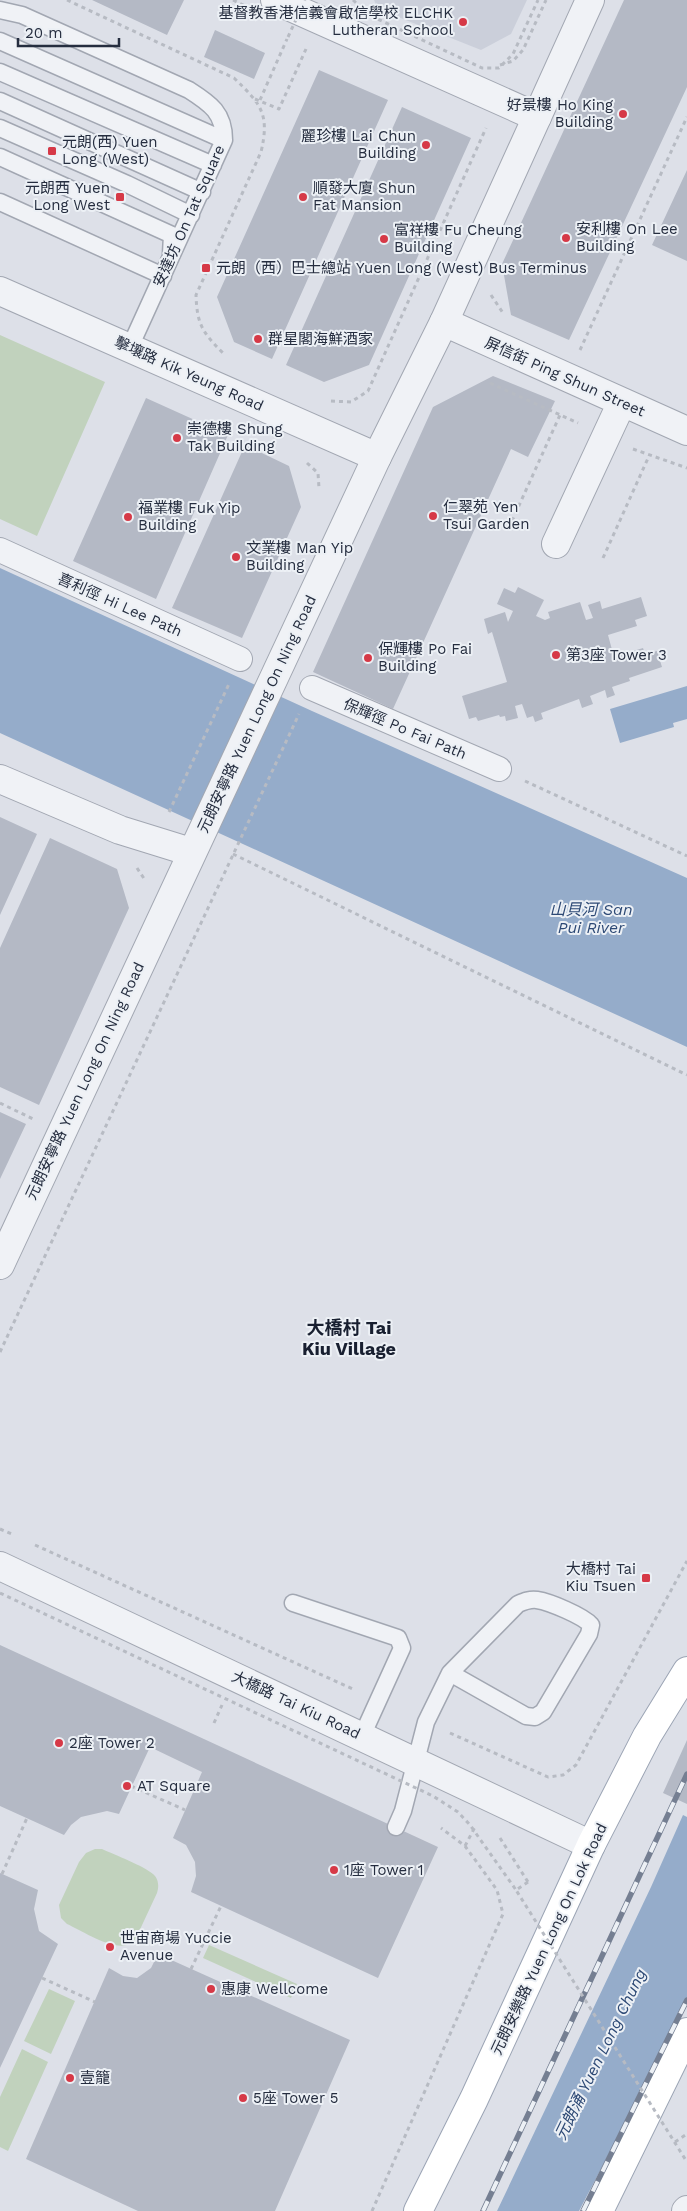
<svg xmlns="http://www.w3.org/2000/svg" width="687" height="2211" font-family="'Work Sans','Noto Sans TC',sans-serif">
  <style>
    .built { fill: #cbcfda }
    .green { fill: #c1d2bd }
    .water { fill: #95acca }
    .building { fill: #b4b9c5 }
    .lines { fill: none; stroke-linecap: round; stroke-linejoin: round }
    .service-casing { stroke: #a2a7b2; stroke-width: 19 }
    .pedestrian-casing { stroke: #a2a7b2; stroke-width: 26 }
    .minor-casing { stroke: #a2a7b2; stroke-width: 30 }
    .tertiary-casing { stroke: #a2a7b2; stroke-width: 30 }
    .primary-casing { stroke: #9ba4b4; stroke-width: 30 }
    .path { stroke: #b7bbc3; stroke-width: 3; stroke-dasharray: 4 4; stroke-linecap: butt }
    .service { stroke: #f0f2f6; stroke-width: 16 }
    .pedestrian { stroke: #f0f2f6; stroke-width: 24 }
    .minor { stroke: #f0f2f6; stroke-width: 28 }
    .tertiary { stroke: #f0f2f6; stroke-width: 28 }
    .primary { stroke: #fff; stroke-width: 28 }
    .rail-casing { stroke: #757f92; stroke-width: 5.5 }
    .rail { stroke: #ecf0f5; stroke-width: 4; stroke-dasharray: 11; stroke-linecap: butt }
    .path-bridge { stroke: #b7bbc3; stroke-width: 3; stroke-dasharray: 4 4; stroke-linecap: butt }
    .poi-dot { fill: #d63947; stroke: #ecf0f5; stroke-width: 2 }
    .labels { text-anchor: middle; stroke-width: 4; stroke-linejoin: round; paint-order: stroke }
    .poi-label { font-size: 15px; fill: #252d3f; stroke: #ecf0f5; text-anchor: start }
    .street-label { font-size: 15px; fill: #252d3f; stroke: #ecf0f5 }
    .water-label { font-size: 16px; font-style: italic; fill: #2d4975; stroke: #ecf0f5 }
    .quarter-label { font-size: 18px; font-weight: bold; fill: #181f30; stroke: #ecf0f5 }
  </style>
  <rect width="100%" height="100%" fill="#dde0e8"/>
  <path class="built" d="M374 0H527L511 34 481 50 378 9Z"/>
  <path class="green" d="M0 335 105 382 37 536 0 519Z
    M95 1849H102C115 1855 144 1866 153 1874 159 1879 159 1887 157 1893L136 1938C124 1959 83 1931 67 1924L61 1918 59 1905 79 1862 86 1853Z
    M209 1945 297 1984 291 1998 203 1958Z
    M49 1989 75 2001 51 2054 24 2041Z
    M22 2049 48 2062 8 2151 0 2147V2097Z"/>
  <path class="water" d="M0 568 312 711 687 878V1047L0 733Z
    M687 686V719L673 723 674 727 620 743 610 709Z
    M683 1815 687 1817V2004L579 2211H497L651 1887Z"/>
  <path class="building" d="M92 0H184L167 35Z
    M624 0H687V87L569 340 511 315 502 264Z
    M215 30 265 53 254 79 204 57Z
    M319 70 388 100 272 359 234 342 217 297Z
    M402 107 471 138 369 365 324 382 286 365Z
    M687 170V261L652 245Z
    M493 376 555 401 528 457 511 449 393 709 313 672 433 407Z
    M146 398 228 435 156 599 73 561Z
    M245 445 289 466 301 507 242 638 172 608Z
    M518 587 544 600 536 616 545 620 550 618 548 612 580 602 586 620 593 618 588 605 600 601 602 609 641 597 647 616 635 620 637 626 608 635 614 657 643 648 645 654 657 651 662 667 629 678 630 681 612 687 615 695 607 698 605 690 590 696 593 704 582 708 579 699 541 713 543 719 535 722 533 716 527 718 522 704 515 706 518 718 506 721 505 716 500 717 499 715 478 721 476 717 469 719 462 696 507 682 492 632 488 634 484 619 505 612 508 622 513 611 497 604 504 588 515 593Z
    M0 817 37 834 0 915Z
    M50 838 117 869 129 908 39 1105 0 1087V948Z
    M0 1112 26 1124 0 1179Z
    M0 1645 438 1847 378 1978 191 1892 196 1876 195 1862 186 1845 173 1838 202 1772 150 1747 119 1814 107 1811 81 1817 71 1825 64 1835 0 1806Z
    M687 1740V1804L663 1793Z
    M0 1873 38 1890 34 1909 39 1931 58 1944 0 2068Z
    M158 1954 350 2040 275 2211H138L26 2159 109 1968 123 1976 137 1978 151 1968Z"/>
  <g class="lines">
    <g class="service-casing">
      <path id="service" d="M0 10 22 15 189 90C211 104 224 113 224 140L130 347
        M0 41 224 140
        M0 72 213 165
        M0 101 202 192
        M0 128 127 184 191 215
        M0 157 172 235 171 254
        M0 202 163 276
        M293 1603 398 1638 402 1648 362 1736
        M396 1827 403 1811 426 1722 450 1673 518 1604C525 1601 530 1599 537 1600 550 1602 583 1616 591 1625L589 1634 543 1712 535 1717 526 1716 450 1673"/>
    </g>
    <g class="pedestrian-casing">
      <path id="pedestrian" d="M0 550 240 659
        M312 688 499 769"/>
    </g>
    <g class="minor-casing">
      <path id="minor" d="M275 0 537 117
        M0 291 377 457
        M444 322 687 431
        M556 544 622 402
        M0 779 120 830 191 852
        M0 1566 591 1845
        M686 2211 687 2210"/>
    </g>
    <g class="tertiary-casing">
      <path id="tertiary" d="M0 1265 377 457 444 322 590 0"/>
    </g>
    <g class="primary-casing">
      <path id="primary" d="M418 2211 474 2099 591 1845 647 1736 687 1671
        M599 2211 687 2032"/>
    </g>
    <path class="path" d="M67 0 234 78C261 104 270 114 261 152L196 295C197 324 202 332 223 353
      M233 0 245 6
      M500 65 513 61 523 50 546 0
      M255 99 279 109 306 49
      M260 100 287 39
      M491 295 503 313
      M580 350 687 117
      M490 383 578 423
      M331 401 351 402 368 391 486 128
      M633 449 687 468
      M307 463 318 473 319 488
      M512 521 560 415
      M603 558 649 456
      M525 781 687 856
      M169 812 229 684
      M233 854 687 1075
      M137 868 145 880
      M0 1103 33 1119
      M0 1352 299 714
      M0 1529 14 1535
      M35 1545 355 1690
      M214 1723 222 1705
      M450 1733 548 1777 563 1775 576 1765 687 1561
      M131 1786 185 1810
      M500 1838 528 1882
      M465 1846 476 1825
      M2 1874 27 1818
      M191 1969 221 1906
      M42 1978 95 2002
      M675 2142 687 2134
      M372 2211 503 1914 497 1890 465 1846 441 1828"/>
    <use href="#service" class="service"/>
    <use href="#pedestrian" class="pedestrian"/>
    <use href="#minor" class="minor"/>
    <use href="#tertiary" class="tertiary"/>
    <use href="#primary" class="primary"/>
    <g class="rail-casing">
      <path id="rail" d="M483 2211 687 1774
        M583 2211 687 2000"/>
    </g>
    <use href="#rail" class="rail"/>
    <path class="path-bridge" d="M353 0 369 15 482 68H499L513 54 538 0
      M288 37 305 0
      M0 1593 433 1796 458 1812 470 1825 516 1890
      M528 1882 516 1890 687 2162"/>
  </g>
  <g class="poi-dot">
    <circle cx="463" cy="22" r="5"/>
    <circle cx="623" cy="114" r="5"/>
    <circle cx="426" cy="145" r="5"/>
    <rect x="47" y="146" width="10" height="10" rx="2.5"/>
    <rect x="115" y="192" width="10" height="10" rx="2.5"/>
    <circle cx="303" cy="197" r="5"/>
    <circle cx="566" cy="238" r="5"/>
    <circle cx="384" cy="239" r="5"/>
    <rect x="201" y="263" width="10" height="10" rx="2.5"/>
    <circle cx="258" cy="339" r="5"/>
    <circle cx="177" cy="438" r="5"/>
    <circle cx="433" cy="516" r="5"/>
    <circle cx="128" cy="517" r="5"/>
    <circle cx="236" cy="557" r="5"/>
    <circle cx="556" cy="655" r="5"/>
    <circle cx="368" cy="658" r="5"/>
    <rect x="641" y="1573" width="10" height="10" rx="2.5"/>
    <circle cx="59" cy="1743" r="5"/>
    <circle cx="127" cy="1786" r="5"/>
    <circle cx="334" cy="1870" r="5"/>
    <circle cx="110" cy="1947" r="5"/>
    <circle cx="211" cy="1989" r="5"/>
    <circle cx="70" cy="2078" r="5"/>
    <circle cx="243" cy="2098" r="5"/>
  </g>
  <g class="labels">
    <g class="poi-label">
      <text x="453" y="18" text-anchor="end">基督教香港信義會啟信學校 ELCHK<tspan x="453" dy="17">Lutheran School</tspan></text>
      <text x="613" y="110" text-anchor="end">好景樓 Ho King<tspan x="613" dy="17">Building</tspan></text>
      <text x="416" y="141" text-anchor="end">麗珍樓 Lai Chun<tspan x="416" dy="17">Building</tspan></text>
      <text x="62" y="147">元朗(西) Yuen<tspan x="62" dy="17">Long (West)</tspan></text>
      <text x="110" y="193" text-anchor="end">元朗西 Yuen<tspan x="110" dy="17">Long West</tspan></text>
      <text x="313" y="193">順發大廈 Shun<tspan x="313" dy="17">Fat Mansion</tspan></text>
      <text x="576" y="234">安利樓 On Lee<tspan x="576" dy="17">Building</tspan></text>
      <text x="394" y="235">富祥樓 Fu Cheung<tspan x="394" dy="17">Building</tspan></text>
      <text x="216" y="273">元朗（西）巴士總站 Yuen Long (West) Bus Terminus</text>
      <text x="268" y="344">群星閣海鮮酒家</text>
      <text x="187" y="434">崇德樓 Shung<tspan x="187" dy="17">Tak Building</tspan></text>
      <text x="443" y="512">仁翠苑 Yen<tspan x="443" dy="17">Tsui Garden</tspan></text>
      <text x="138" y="513">福業樓 Fuk Yip<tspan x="138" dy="17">Building</tspan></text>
      <text x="246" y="553">文業樓 Man Yip<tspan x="246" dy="17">Building</tspan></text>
      <text x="378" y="654">保輝樓 Po Fai<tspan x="378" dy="17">Building</tspan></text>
      <text x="566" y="660">第3座 Tower 3</text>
      <text x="636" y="1574" text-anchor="end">大橋村 Tai<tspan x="636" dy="17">Kiu Tsuen</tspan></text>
      <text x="69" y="1748">2座 Tower 2</text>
      <text x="137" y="1791">AT Square</text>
      <text x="344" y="1875">1座 Tower 1</text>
      <text x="120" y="1943">世宙商場 Yuccie<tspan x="120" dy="17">Avenue</tspan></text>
      <text x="221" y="1994">惠康 Wellcome</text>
      <text x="80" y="2083">壹籠</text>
      <text x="253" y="2103">5座 Tower 5</text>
    </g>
    <g class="street-label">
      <text transform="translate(189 216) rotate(-66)" y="5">安達坊 On Tat Square</text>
      <text transform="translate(189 374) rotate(24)" y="5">擊壤路 Kik Yeung Road</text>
      <text transform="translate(565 377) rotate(24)" y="5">屏信街 Ping Shun Street</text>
      <text transform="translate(120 605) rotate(24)" y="5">喜利徑 Hi Lee Path</text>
      <text transform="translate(257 714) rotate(-65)" y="5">元朗安寧路 Yuen Long On Ning Road</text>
      <text transform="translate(405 729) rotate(23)" y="5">保輝徑 Po Fai Path</text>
      <text transform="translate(85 1081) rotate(-65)" y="5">元朗安寧路 Yuen Long On Ning Road</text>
      <text transform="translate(296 1705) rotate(25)" y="5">大橋路 Tai Kiu Road</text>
      <text transform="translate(549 1939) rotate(-65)" y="5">元朗安樂路 Yuen Long On Lok Road</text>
    </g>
    <g class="water-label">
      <text x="591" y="915">山貝河 San<tspan x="591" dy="18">Pui River</tspan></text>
      <text transform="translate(600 2054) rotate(-64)" y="6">元朗涌 Yuen Long Chung</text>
    </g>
    <g class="quarter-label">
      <text x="349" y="1334">大橋村 Tai<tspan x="349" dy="21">Kiu Village</tspan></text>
    </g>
  </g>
  <path d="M18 38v8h101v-8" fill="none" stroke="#252d3f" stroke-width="2.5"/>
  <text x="25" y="38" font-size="15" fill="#252d3f" stroke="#ecf0f5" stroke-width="4" paint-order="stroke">20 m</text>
</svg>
